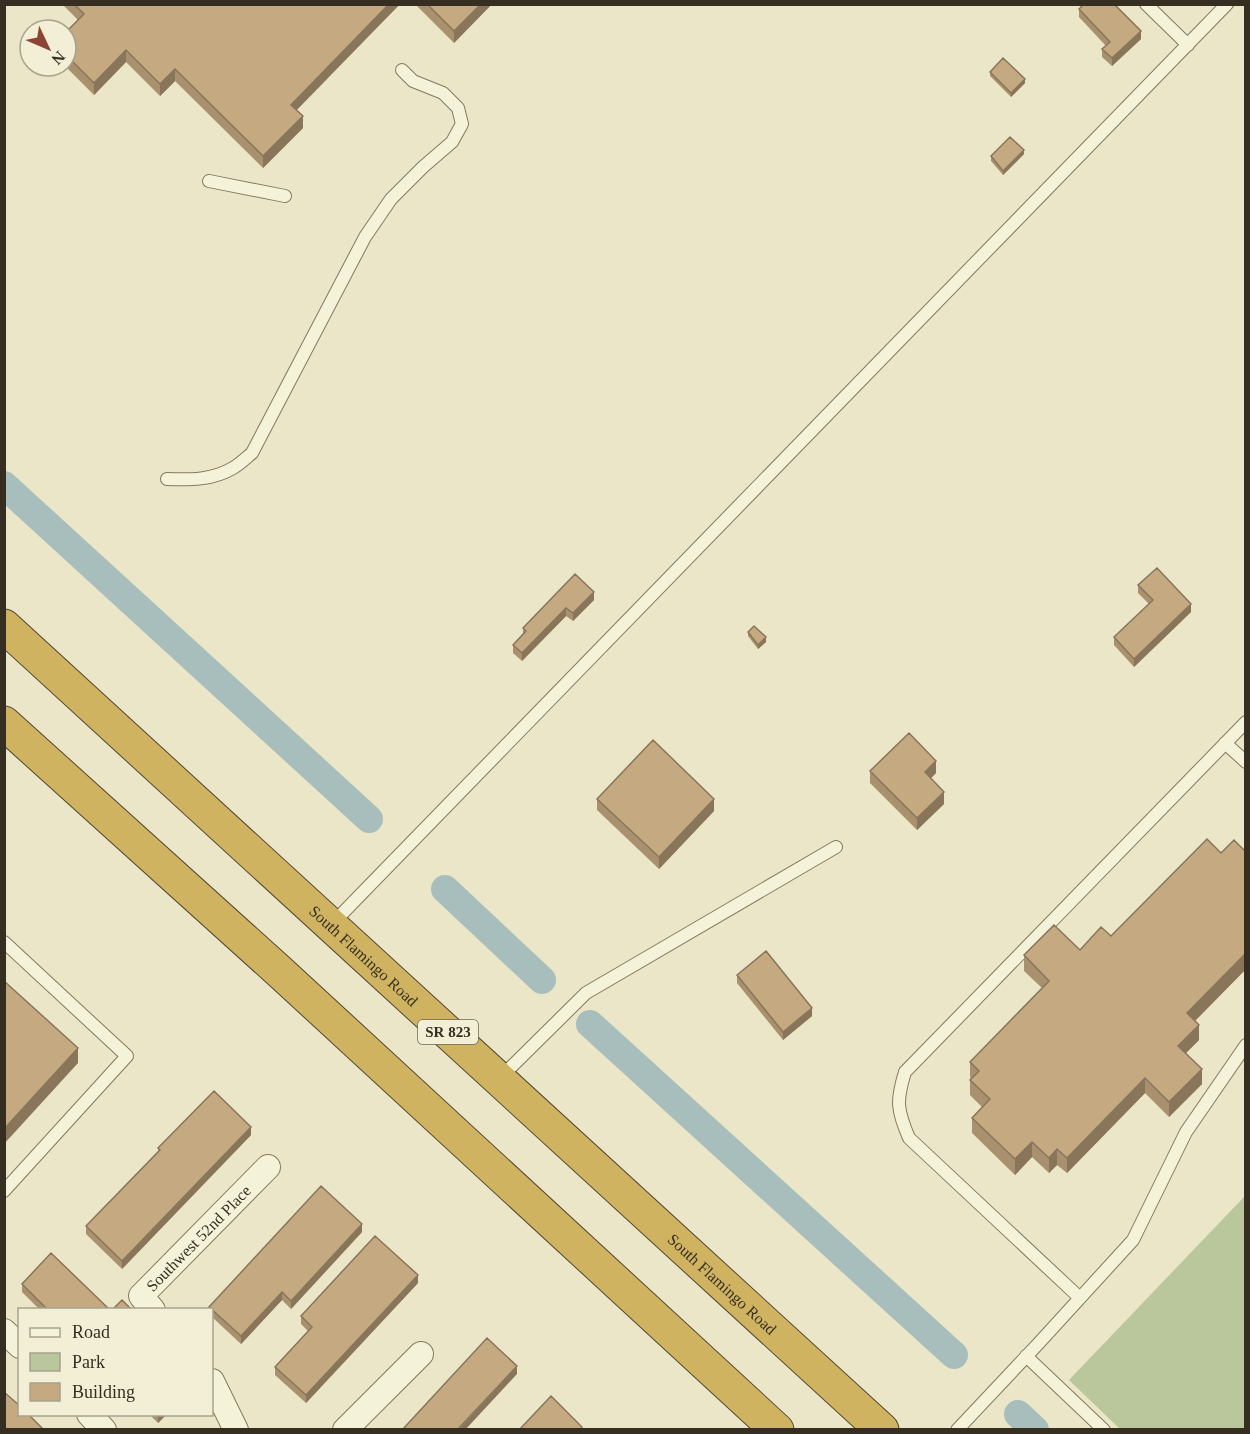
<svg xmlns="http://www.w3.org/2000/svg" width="1250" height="1434" font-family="Georgia,serif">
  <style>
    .green { fill: #bac79c }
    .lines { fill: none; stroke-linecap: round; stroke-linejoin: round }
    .canal { stroke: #a8bebc; stroke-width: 28 }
    .lane-casing { stroke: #84795e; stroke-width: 14 }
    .street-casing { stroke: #84795e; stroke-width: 26 }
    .highway-casing { stroke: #524732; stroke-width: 35 }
    .lane { stroke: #f5f2da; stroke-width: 12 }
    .street { stroke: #f5f2da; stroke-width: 24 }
    .highway { stroke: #d0b361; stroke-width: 33 }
    .wall { fill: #a9916f }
    .shaded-wall { fill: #89765a }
    .building { fill: #c4a981; stroke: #89765a; stroke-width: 1.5 }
    .labels { text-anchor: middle; stroke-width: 5; stroke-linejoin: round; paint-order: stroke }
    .shield { fill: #f2efd6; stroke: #6e6957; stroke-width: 1.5 }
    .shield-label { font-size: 15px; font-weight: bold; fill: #362f21 }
    .street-label { font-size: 16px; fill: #362f21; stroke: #f2efd6 }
  </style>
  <rect width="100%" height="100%" fill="#eae6c7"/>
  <path class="green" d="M1245 1196V1429H1120L1069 1380Z"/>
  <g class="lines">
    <path class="canal" d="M4 485 369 819
      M445 889 542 980
      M590 1024 954 1355
      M1018 1414 1035 1430"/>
    <g class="lane-casing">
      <path id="lane" d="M1146 4 1188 45
        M209 181 285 196
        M167 479C190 480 213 480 233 468 240 464 246 458 252 453L365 237 391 199 423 167 452 142 462 124 458 108 443 93 413 81 402 70
        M1225 743 1246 762
        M332 924 1227 4
        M4 942 127 1056 4 1191
        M500 1078 586 993 836 847
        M1080 1298 909 1138C897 1110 896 1101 905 1072L1246 722
        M1026 1356 1104 1430
        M957 1430 1038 1344 1133 1240 1186 1132 1246 1045"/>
    </g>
    <g class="street-casing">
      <g id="street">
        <path id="s1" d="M153 1310 141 1296 268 1167"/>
        <path d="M4 1331 20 1346"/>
        <path d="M212 1381 236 1430"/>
        <path d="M89 1414 104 1430"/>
        <path d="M345 1430 421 1354"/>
      </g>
    </g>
    <g class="highway-casing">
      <g id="highway">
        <path id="s2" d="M4 626 882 1430"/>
        <path d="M4 723 280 972 777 1430"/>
      </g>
    </g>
    <use href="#lane" class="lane"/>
    <use href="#street" class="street"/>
    <use href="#highway" class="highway"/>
  </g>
  <path class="wall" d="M62 4H400L296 110 303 128 263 168 175 81 160 96 126 62 94 95 65 66H66V32L78 20Z
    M415 4H492L454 43Z
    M1079 9 1141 39 1112 66 1102 57V49L1106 46 1079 17Z
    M990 72 1025 83 1011 97 990 76Z
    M1024 154 1003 175 991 161V156Z
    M575 574 594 600 573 621 566 616 522 661 513 653V645L523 634V628Z
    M1138 585 1191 612 1134 667 1114 645V637L1149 604 1138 593Z
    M748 632 766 642 758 649 748 636Z
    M870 771 936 773 931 778 944 804 917 830 870 783Z
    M597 799 714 811 659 869 597 810Z
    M1111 936 1245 970 1195 1021 1199 1040 1186 1053 1202 1084 1169 1117 1145 1093 1067 1173 1057 1165 1049 1173 1032 1157 1015 1175 972 1133V1118L982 1107 970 1095V1080L971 1078 970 1077V1062L1042 988 1024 971V955L1080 950Z
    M737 975 812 1016 783 1040 737 983Z
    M251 1135 122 1269 86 1234V1226L158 1151V1148Z
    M362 1232 291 1309 282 1300 241 1344 212 1317V1310H209V1307Z
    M418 1283 306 1403 275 1375V1367L308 1331 301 1324V1316Z
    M22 1284 110 1310H40L22 1292Z
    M149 1414H167L158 1423Z"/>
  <path class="shaded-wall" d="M389 4H400L291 116V105Z
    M481 4H492L454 43V31Z
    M1141 31V39L1112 66V58Z
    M126 50V62L94 95V83Z
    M175 69V81L160 96V84Z
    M1025 79V83L1011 97V93Z
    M303 116V128L263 168V156Z
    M1024 150V154L1003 175V171Z
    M594 592V600L573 621V613Z
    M1191 604V612L1134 667V659Z
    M566 608V616L522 661V653Z
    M766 637V642L758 649V645Z
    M936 761V773L925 784V772Z
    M944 792V804L917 830V818Z
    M714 799V811L659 869V857Z
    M1245 954V970L1187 1029V1013Z
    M812 1008V1016L783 1040V1032Z
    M1199 1025V1040L1178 1061V1046Z
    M78 1048V1063L4 1144V1129Z
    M1202 1069V1084L1169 1117V1102Z
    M1145 1078V1093L1067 1173V1158Z
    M251 1127V1135L122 1269V1261Z
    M1032 1142V1157L1015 1175V1159Z
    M1057 1149V1165L1049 1173V1158Z
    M362 1224V1232L291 1309V1301Z
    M418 1275V1283L306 1403V1395Z
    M282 1292V1300L241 1344V1336Z
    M517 1366V1374L465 1430H458Z
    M159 1414H167L158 1423V1415Z"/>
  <path class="building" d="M74 4H389L291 105 303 116 263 156 175 69 160 84 126 50 94 83 66 55V32L84 14Z
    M427 4H481L454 31Z
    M1084 4H1114L1141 31 1112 58 1102 49 1110 42 1079 9Z
    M1003 58 1025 79 1011 93 990 72Z
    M1010 137 1024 150 1003 171 991 156Z
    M1157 568 1191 604 1134 659 1114 637 1153 600 1138 585Z
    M575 574 594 592 573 613 566 608 522 653 513 645 526 631 523 628Z
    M754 626 766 637 758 645 748 632Z
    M909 733 936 761 925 772 944 792 917 818 870 771Z
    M653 740 714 799 659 857 597 799Z
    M1207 839 1221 853 1234 840 1245 851V954L1187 1013 1199 1025 1178 1046 1202 1069 1169 1102 1145 1078 1067 1158 1057 1149 1049 1158 1032 1142 1015 1159 972 1118 990 1099 970 1080 979 1071 970 1062 1049 981 1024 955 1054 925 1080 950 1101 927 1111 936Z
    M766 951 812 1008 783 1032 737 975Z
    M4 981 78 1048 4 1129Z
    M214 1091 251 1127 122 1261 86 1226 160 1150 158 1148Z
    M321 1186 362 1224 291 1301 282 1292 241 1336 209 1307Z
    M375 1236 418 1275 306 1395 275 1367 312 1327 301 1316Z
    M51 1253 110 1310H48L22 1284Z
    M122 1300 132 1310H112Z
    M487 1338 517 1366 458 1429 459 1430H402Z
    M4 1392 20 1406V1414H28L44 1430H4Z
    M551 1396 582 1427 580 1430H519Z"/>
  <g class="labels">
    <rect class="shield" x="418" y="1020" width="60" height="24" rx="4.5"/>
    <g class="shield-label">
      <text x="448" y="1037">SR 823</text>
    </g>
    <g class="street-label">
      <text dy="6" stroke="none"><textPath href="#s2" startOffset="488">South Flamingo Road</textPath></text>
      <text dy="6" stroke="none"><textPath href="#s1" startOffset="100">Southwest 52nd Place</textPath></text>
      <text dy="6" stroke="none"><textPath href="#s2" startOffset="974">South Flamingo Road</textPath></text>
    </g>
  </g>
  <rect width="1250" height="1434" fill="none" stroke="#362f21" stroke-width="12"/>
  <rect x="18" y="1308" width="195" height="108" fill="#f2efd6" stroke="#a7a28e" stroke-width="1.5"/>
  <rect x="30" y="1328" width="30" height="9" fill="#f5f2da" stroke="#a7a28e" stroke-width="1.5"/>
  <text x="72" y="1338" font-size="18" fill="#362f21">Road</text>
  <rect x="30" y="1353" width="30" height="18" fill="#bac79c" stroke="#a7a28e" stroke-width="1.5"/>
  <text x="72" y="1368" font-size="18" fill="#362f21">Park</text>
  <rect x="30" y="1383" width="30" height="18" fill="#c4a981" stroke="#a7a28e" stroke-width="1.5"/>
  <text x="72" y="1398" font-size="18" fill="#362f21">Building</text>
  <g transform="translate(48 48) rotate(134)"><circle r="28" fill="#f2efd6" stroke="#a7a28e" stroke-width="1.5"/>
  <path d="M0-4.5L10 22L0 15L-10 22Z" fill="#8c4435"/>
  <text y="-9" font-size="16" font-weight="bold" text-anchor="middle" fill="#362f21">N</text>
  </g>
</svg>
